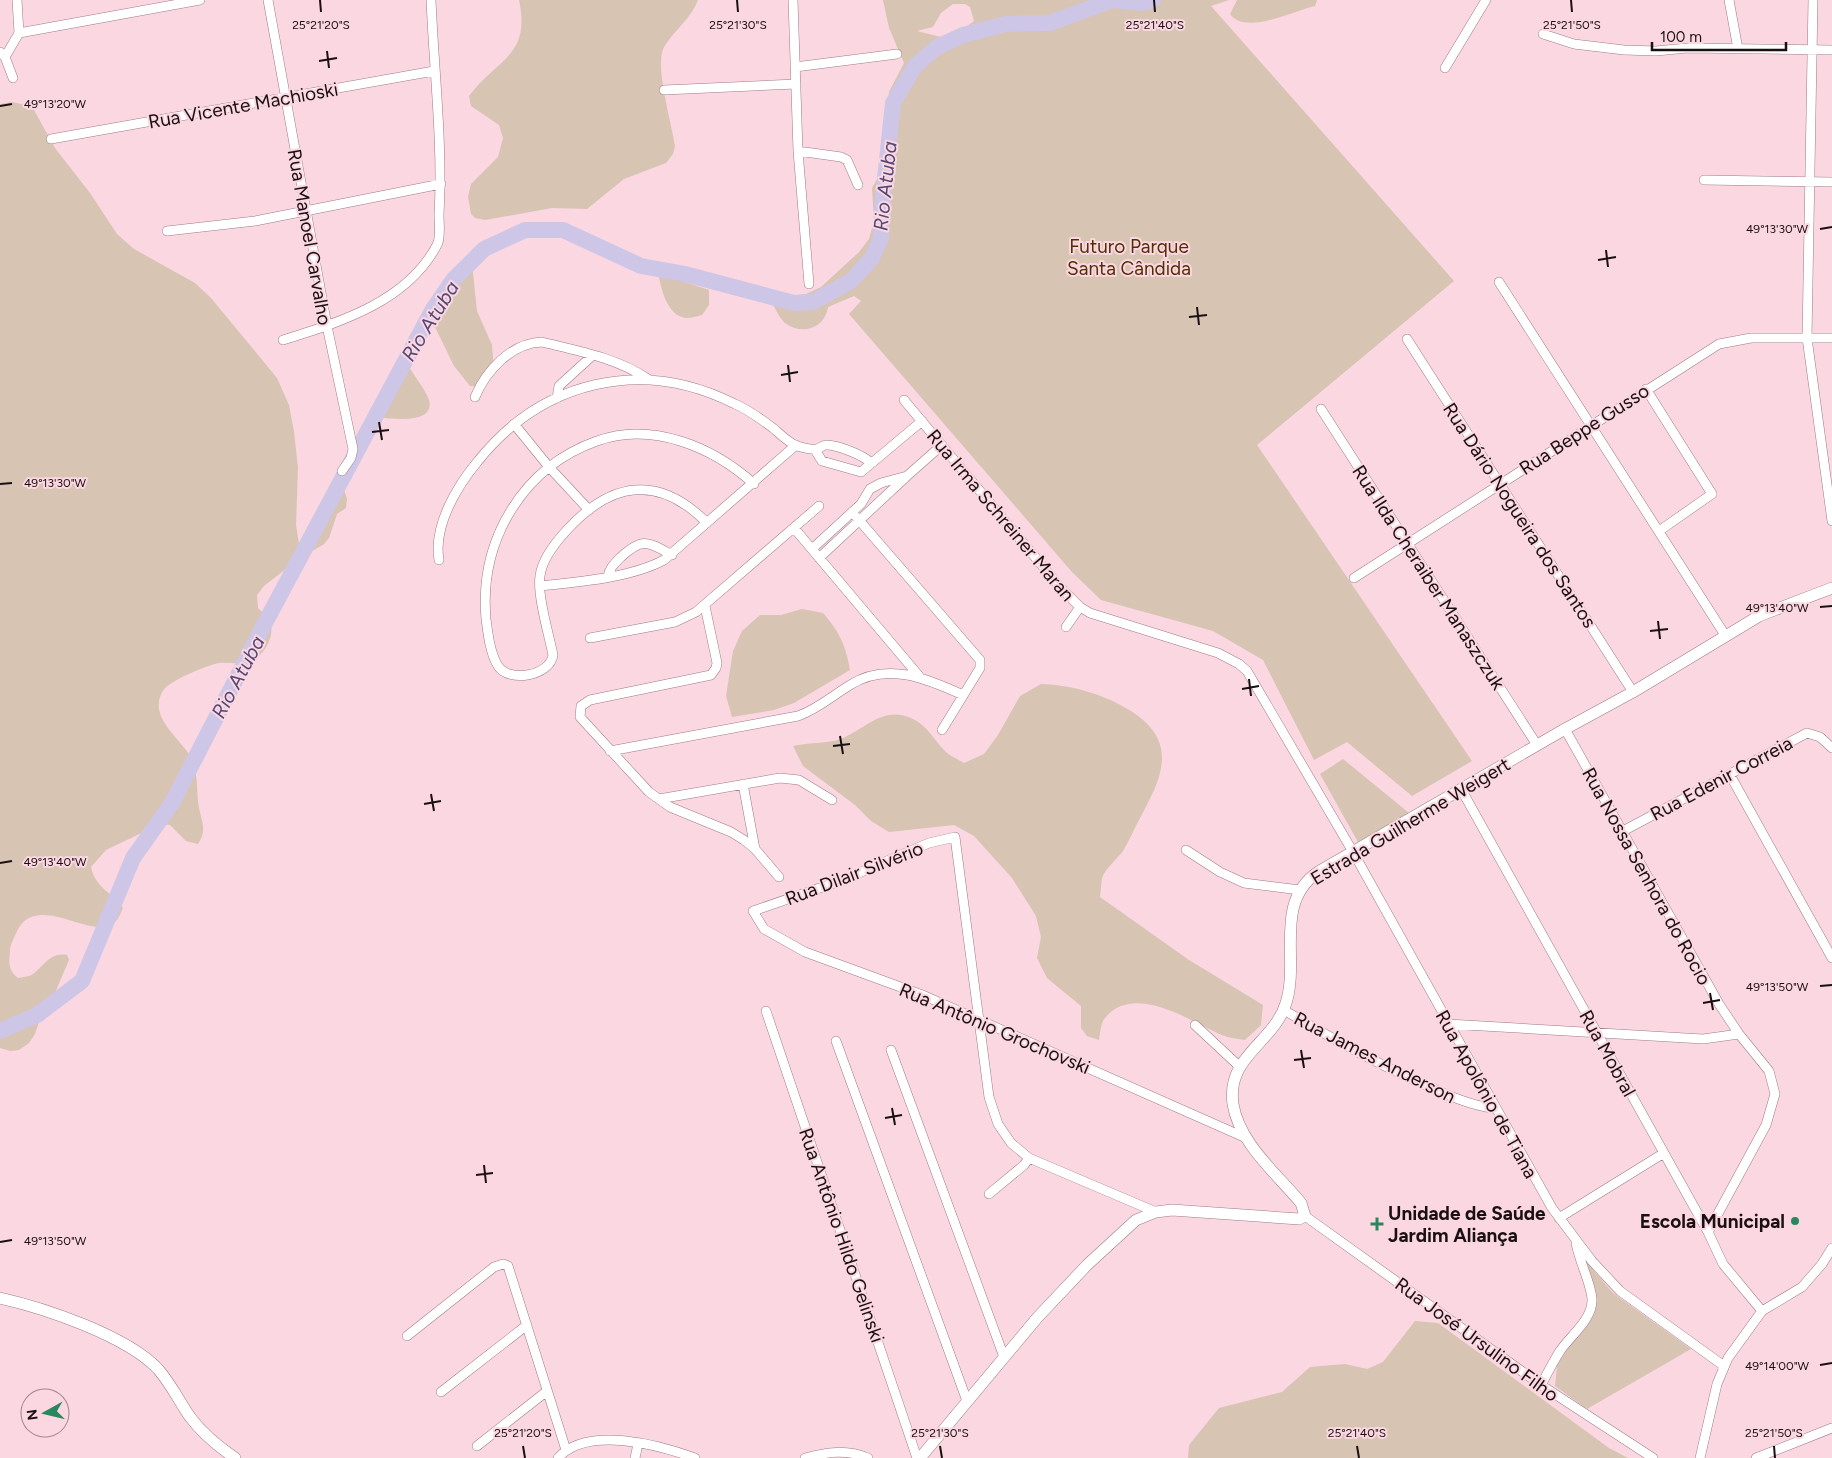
<svg xmlns="http://www.w3.org/2000/svg" width="1832" height="1458" font-family="Figtree,sans-serif">
  <style>
    .green { fill: #d7c4b3; fill-rule: evenodd }
    .lines { fill: none; stroke-linecap: round; stroke-linejoin: round }
    .river { stroke: #cdc6e6; stroke-width: 16 }
    .street-casing { stroke: #9d7c85; stroke-width: 10 }
    .secondary-casing { stroke: #9d7c85; stroke-width: 12 }
    .street { stroke: #fff; stroke-width: 9 }
    .secondary { stroke: #fff; stroke-width: 11 }
    .ticks { fill: none; stroke: #1a0f12; stroke-width: 2 }
    .poi-dot { fill: #29875e; stroke: #fbd7e1; stroke-width: 2 }
    .labels { text-anchor: middle; stroke-width: 4; stroke-linejoin: round; paint-order: stroke }
    .street-label { font-size: 19px; fill: #1a0f12; stroke: #fbd7e1 }
    .park-label { font-size: 19px; fill: #522e02; stroke: #fbd7e1 }
    .poi-label { font-size: 19px; font-weight: bold; fill: #1a0f12; stroke: #fbd7e1; text-anchor: start }
    .water-label { font-size: 20px; font-style: italic; fill: #534775; stroke: #fbd7e1 }
    .ticks-label { font-size: 12px; text-anchor: middle; fill: #1a0f12; stroke: #fbd7e1; stroke-width: 4; stroke-linejoin: round; paint-order: stroke }
  </style>
  <rect width="100%" height="100%" fill="#fbd7e1"/>
  <path class="green" d="M519 0H698C691 19 674 30 664 47 654 65 672 124 675 146L673 154 666 163 624 179 587 209 552 208 485 220 475 218 471 214 468 197 471 184 498 157 503 138 499 125 471 106 469 96C497 58 531 57 519 0Z
    M883 0H1229L1211 6 1454 281 1257 445 1472 761 1412 796 1347 742 1314 760 1263 660 1213 631 1101 600 1072 572 849 314 861 301 854 296 828 307C825 328 802 336 785 323 779 318 774 306 770 299L806 294 821 287 859 252 869 239 874 221 872 188 882 170 889 92 904 63 889 28ZM953 4H965L970 7 974 21 966 27 941 37 917 31 933 27 941 13Z
    M1237 0H1317L1315 6C1295 10 1245 36 1230 14Z
    M12 102 26 105 34 110 55 148 90 193 117 234 134 249 195 283 211 298 277 378 289 405 294 432 298 468 296 525 300 550 306 553 311 548 342 483 347 499 346 508 337 514 329 538 324 544 296 561 264 586 257 595 258 608C262 612 268 616 270 622 276 636 263 658 249 662 239 665 229 662 219 663 208 665 168 681 163 691 147 716 179 737 190 756 199 773 196 791 199 808 202 823 207 830 198 844L186 841 170 825 160 824 106 850 91 867C96 889 111 891 123 908 121 912 119 918 116 921 95 945 36 888 16 933 14 939 10 944 10 951 9 963 8 970 18 978 23 977 29 977 33 974 45 965 50 952 67 955L69 960 51 1002 40 1019 35 1034 29 1043 19 1050 10 1051 0 1048V104Z
    M472 264 477 311 492 345 494 370 483 387 470 386 454 366 435 327 422 325 440 296Z
    M658 273 709 290V305L702 315C697 316 691 318 686 318 667 316 661 288 658 273Z
    M404 359C410 370 426 390 429 400 436 426 387 418 374 417Z
    M802 609 823 613C839 631 846 646 850 670L794 703 774 710 732 717 726 696 733 651 742 631 760 615H781Z
    M1041 684C1073 685 1107 695 1134 713 1181 745 1159 782 1139 820 1133 831 1129 841 1123 851 1117 859 1105 869 1102 878 1101 884 1101 891 1100 897L1189 960 1263 1005 1261 1025 1245 1040C1238 1039 1229 1038 1222 1035 1191 1022 1135 982 1105 1018 1101 1022 1100 1033 1099 1040L1087 1036 1081 1028V1006L1047 978 1037 958 1041 937 1036 916 1012 878 974 836 954 825 889 832 871 821 855 805 803 766 793 746C805 743 828 743 838 740 866 730 883 703 915 720 928 727 935 741 944 750 949 756 958 759 964 763L984 754 998 735 1020 696Z
    M1343 759 1409 813 1358 842 1320 774Z
    M1583 1258 1613 1293 1691 1349 1587 1409 1555 1386 1557 1366 1562 1357 1595 1312V1292Z
    M1415 1321 1438 1323 1609 1448 1628 1458H1188L1189 1445 1219 1408 1282 1392 1310 1367 1345 1364 1367 1369 1383 1362Z"/>
  <g class="lines">
    <path class="river" d="M0 1031 37 1015 82 981 133 858 172 803 265 623 433 309 453 280 484 249 525 230H563L641 266 685 274 794 303 813 302 851 281 872 258 881 238 882 207 893 103 915 66 937 47 963 35 1006 24 1050 23 1112 0 1141 3 1153 0"/>
    <g class="street-casing">
      <path id="street" d="M268 0 327 326 353 449 351 458 342 471
        M793 0 798 151 809 284
        M1729 0 1738 49
        M1813 0 1807 338 1832 521
        M19 33 200 0
        M1543 34 1574 44 1624 50 1656 51 1687 48 1832 50
        M0 52 5 57 13 78
        M5 57 19 33 17 0
        M795 67 897 54
        M1445 68 1486 0
        M664 90 796 84
        M51 139 434 71
        M798 151 841 157 847 160 858 185
        M1704 180 1832 182
        M167 231 255 221 441 184
        M1499 282 1725 635
        M1407 339 1633 692
        M283 340C340 322 407 302 437 245 441 238 439 224 439 215 443 144 434 71 431 0
        M1646 389 1712 494 1659 531
        M475 397C486 371 511 343 542 342 579 351 617 358 648 379
        M557 398 559 386 593 355
        M904 400 1060 587 1080 607 1090 613 1218 653 1239 664 1247 671 1353 852 1552 1208 1592 1261 1620 1291 1724 1366
        M1321 409 1537 745
        M514 424 549 467 589 510
        M815 450 822 461 861 472 922 421
        M907 476 942 445
        M852 512 980 660V668L942 730
        M707 523C659 474 611 481 566 531 555 543 542 559 540 576 537 595 549 635 553 655 550 676 509 683 498 666 490 653 488 634 486 619 479 540 523 467 597 441 652 421 713 447 754 484
        M794 528 919 676
        M812 549 861 504 870 489 881 483 907 476 819 558
        M439 560C433 526 457 486 478 461 543 380 642 357 735 404 749 410 761 419 773 428 780 434 789 443 797 446 802 447 811 450 816 449 819 449 823 445 826 445 838 445 863 455 871 463
        M608 576C610 567 615 563 621 557 643 537 648 542 672 555
        M1354 578 1719 344 1751 338H1832
        M540 586C578 582 630 578 664 560L796 445
        M705 606 717 663 716 668 711 675 590 700 581 706 580 717 649 792 670 807 731 832 744 840 755 849 779 877
        M1066 627 1080 607
        M590 638 675 622 696 612 819 506
        M1565 729 1719 1004 1739 1034 1769 1071 1775 1094 1766 1125 1708 1232
        M610 751 798 716C818 709 832 696 850 685 887 661 928 679 963 695
        M1730 775 1832 958
        M743 784 755 849
        M1461 789 1708 1232 1723 1264 1762 1311
        M659 799 780 778 799 780 832 800
        M1623 831 1807 733 1820 737 1832 748
        M1186 850 1220 872 1244 883 1300 890
        M1284 1010C1329 1037 1375 1063 1423 1084 1447 1095 1469 1105 1496 1109
        M766 1011 917 1458
        M1448 1024 1703 1039 1739 1034
        M1195 1025 1239 1066
        M836 1041 967 1401
        M891 1050 1004 1357
        M989 1194 1024 1165 1029 1158
        M1156 1212 1029 1158 1011 1143 998 1124 989 1097 955 837 929 843 840 881 753 911 764 929 805 952 925 996 1246 1138
        M1305 1216 1541 1385 1653 1458
        M1559 1218 1664 1153
        M407 1336 494 1267 503 1264 508 1266 566 1450
        M1541 1385C1547 1374 1553 1362 1560 1351 1570 1336 1593 1319 1592 1299 1591 1283 1579 1261 1576 1243
        M441 1392 527 1325
        M477 1446 547 1391
        M558 1458C587 1425 659 1445 695 1458
        M635 1458 638 1444
        M805 1458C826 1452 847 1449 868 1458
        M1700 1458 1717 1384 1728 1358 1762 1311 1802 1287 1822 1264 1832 1248
        M1756 1458 1832 1428"/>
    </g>
    <g class="secondary-casing">
      <path id="secondary" d="M0 1298C45 1308 127 1336 158 1369 171 1384 179 1401 190 1417 202 1433 219 1447 235 1458
        M920 1458 1037 1318 1087 1265 1136 1220 1156 1212 1172 1210 1299 1219 1305 1216 1301 1203C1277 1174 1239 1143 1233 1104 1226 1056 1274 1043 1286 1003 1300 959 1273 903 1318 872L1565 729 1633 692 1759 616 1832 588"/>
    </g>
    <use href="#street" class="street"/>
    <use href="#secondary" class="secondary"/>
  </g>
  <path class="ticks" d="M320 0 321 12M737 0 738 12M1154 0 1155 12M1571 0 1572 12M327 51 329 68M319 61 337 58M0 106 12 104M1820 229 1832 227M1606 250 1608 267M1598 260 1616 257M1197 307 1199 325M1189 317 1207 315M788 365 790 382M781 375 798 372M379 422 382 440M372 432 389 430M0 484 12 483M1820 607 1832 606M1658 621 1660 639M1650 631 1668 629M1249 679 1251 696M1242 689 1259 686M840 736 843 754M833 746 850 744M431 794 434 811M424 804 441 801M0 863 12 861M1820 986 1832 985M1710 993 1713 1010M1703 1003 1720 1000M1301 1050 1304 1068M1294 1060 1311 1058M892 1108 895 1125M885 1118 902 1115M484 1165 486 1183M476 1175 493 1173M0 1242 12 1240M1820 1365 1832 1363M523 1446 525 1458M940 1446 942 1458M1357 1446 1359 1458M1774 1446 1775 1458"/>
  <g class="poi-dot">
    <circle cx="1795" cy="1221" r="5"/>
    <path d="M1374.5 1216.5h5v5h5v5h-5v5h-5v-5h-5v-5h5z"/>
  </g>
  <g class="labels">
    <g class="street-label">
      <text transform="translate(243 105) rotate(-10)" y="7">Rua Vicente Machioski</text>
      <text transform="translate(310 237) rotate(80)" y="7">Rua Manoel Carvalho</text>
      <text transform="translate(1584 429) rotate(-33)" y="7">Rua Beppe Gusso</text>
      <text transform="translate(1001 515) rotate(50)" y="7">Rua Irma Schreiner Maran</text>
      <text transform="translate(1520 515) rotate(57)" y="7">Rua Dário Nogueira dos Santos</text>
      <text transform="translate(1429 577) rotate(57)" y="7">Rua Ilda Cheraiber Manaszczuk</text>
      <text transform="translate(1721 778) rotate(-28)" y="7">Rua Edenir Correia</text>
      <text transform="translate(1410 821) rotate(-31)" y="7">Estrada Guilherme Weigert</text>
      <text transform="translate(854 873) rotate(-21)" y="7">Rua Dilair Silvério</text>
      <text transform="translate(1647 876) rotate(61)" y="7">Rua Nossa Senhora do Rocio</text>
      <text transform="translate(995 1028) rotate(23)" y="7">Rua Antônio Grochovski</text>
      <text transform="translate(1608 1053) rotate(61)" y="7">Rua Mobral</text>
      <text transform="translate(1375 1057) rotate(27)" y="7">Rua James Anderson</text>
      <text transform="translate(1487 1094) rotate(61)" y="7">Rua Apolônio de Tiana</text>
      <text transform="translate(842 1235) rotate(71)" y="7">Rua Antônio Hildo Gelinski</text>
      <text transform="translate(1477 1339) rotate(36)" y="7">Rua José Ursulino Filho</text>
    </g>
    <g class="park-label">
      <text x="1129" y="253">Futuro Parque<tspan x="1129" dy="22">Santa Cândida</tspan></text>
    </g>
    <g class="poi-label">
      <text x="1388" y="1220">Unidade de Saúde<tspan x="1388" dy="22">Jardim Aliança</tspan></text>
      <text x="1785" y="1228" text-anchor="end">Escola Municipal</text>
    </g>
    <g class="water-label">
      <text transform="translate(885 186) rotate(-84)" y="7">Rio Atuba</text>
      <text transform="translate(430 321) rotate(-58)" y="7">Rio Atuba</text>
      <text transform="translate(238 677) rotate(-62)" y="7">Rio Atuba</text>
    </g>
  </g>
  <g class="ticks-label">
    <text x="321" y="29">25°21'20"S</text>
    <text x="738" y="29">25°21'30"S</text>
    <text x="1155" y="29">25°21'40"S</text>
    <text x="1572" y="29">25°21'50"S</text>
    <text x="55" y="108">49°13'20"W</text>
    <text x="1777" y="233">49°13'30"W</text>
    <text x="55" y="487">49°13'30"W</text>
    <text x="1777" y="612">49°13'40"W</text>
    <text x="55" y="866">49°13'40"W</text>
    <text x="1777" y="991">49°13'50"W</text>
    <text x="55" y="1245">49°13'50"W</text>
    <text x="1777" y="1370">49°14'00"W</text>
    <text x="523" y="1437">25°21'20"S</text>
    <text x="940" y="1437">25°21'30"S</text>
    <text x="1357" y="1437">25°21'40"S</text>
    <text x="1774" y="1437">25°21'50"S</text>
  </g>
  <g transform="translate(45 1413) rotate(262)"><circle r="24" fill="#fbd7e1" stroke="#a1878e"/>
  <path d="M0-4L9 19L0 12L-9 19Z" fill="#29875e"/>
  <text y="-8" font-size="14" font-weight="bold" text-anchor="middle" fill="#1a0f12">N</text>
  </g>
  <path d="M1652 42v8h134v-8" fill="none" stroke="#1a0f12" stroke-width="2.5"/>
  <text x="1660" y="42" font-size="15" fill="#1a0f12" stroke="#fbd7e1" stroke-width="4" paint-order="stroke">100 m</text>
</svg>
